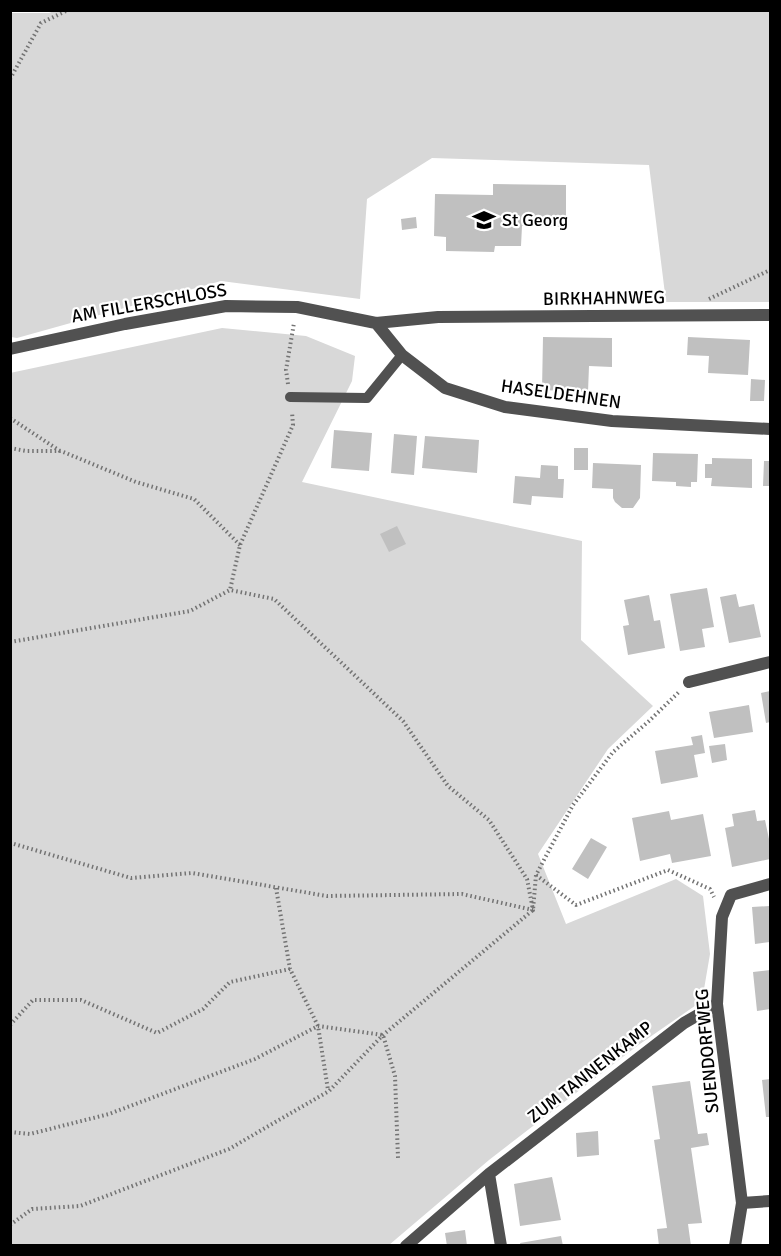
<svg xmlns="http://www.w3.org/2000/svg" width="781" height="1256" font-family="Signika,sans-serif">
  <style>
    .green { fill: #d8d8d8 }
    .building { fill: #c0c0c0 }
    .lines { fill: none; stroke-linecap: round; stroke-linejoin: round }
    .path { stroke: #737373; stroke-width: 4; stroke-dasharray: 1.5 3; stroke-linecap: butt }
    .lane { stroke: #515151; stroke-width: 10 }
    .street { stroke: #515151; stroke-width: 12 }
    .labels { text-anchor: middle; stroke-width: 4.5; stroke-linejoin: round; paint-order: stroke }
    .poi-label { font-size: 18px; fill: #000; stroke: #fff; text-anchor: start }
    .street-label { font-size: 18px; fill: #000; stroke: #fff }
  </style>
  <rect width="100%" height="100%" fill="#fff"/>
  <path class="green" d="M54 11H770V302H666L649 165 432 158 367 199 360 299 221 281 17 338 11 337V13H49Z
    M222 328 306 336 355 356 352 381 302 482 582 541 581 640 653 706 608 749 538 854 566 924 676 879 703 896 710 954 702 1001 637 1046 489 1160 389 1245H11L10 373Z"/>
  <path class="building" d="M493 184 566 185V227L522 226 521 246H495L494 252 446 251V237L434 236 435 194 493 195Z
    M416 217 417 228 402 230 401 219Z
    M543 337 612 338V367L589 366 588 392 542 390Z
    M688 337 750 340 748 375 708 373 709 356 687 355Z
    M751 379 765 380 764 401H750Z
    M334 430 372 433 369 471 331 468Z
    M394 434 417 436 414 475 391 473Z
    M425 436 479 440 477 473 422 468Z
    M574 448H588V470H574Z
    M653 453 698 454 697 482H691V487L676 486V482L652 481Z
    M712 458 752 459V488L711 486 712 478H705V464H712Z
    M764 461H770V486H763Z
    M593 463 641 465 640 498 633 508H622L615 502 613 498V489L592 488Z
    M541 465 558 466V479H564L563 498 532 496 531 505 513 503 515 476 540 478Z
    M397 526 406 544 389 552 380 534Z
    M707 588 714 627 702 629 705 647 680 651 670 594Z
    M736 594 739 607 754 604 761 637 729 643 720 597Z
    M649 595 654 621 660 620 665 648 628 655 623 626 629 625 624 600Z
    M770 691V722L766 723 761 693Z
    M749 705 753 732 714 738 709 712Z
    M702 735 705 753 694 755 698 777 661 784 655 751 693 745 691 737Z
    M725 744 727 760 712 763 709 746Z
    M755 810 757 821 765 820 769 839H770V859L732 867 725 828 734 826 732 814Z
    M669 811 671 820 703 814 711 856 672 863 670 854 640 861 632 818Z
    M591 838 607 847 588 879 572 869Z
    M770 906V942L755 944 752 907Z
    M770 970V1009L757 1011 753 972Z
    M770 1079V1117H766L762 1080Z
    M690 1081 698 1134 707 1133 709 1145 691 1148 702 1223 688 1224 691 1246H659L657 1229 667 1228 654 1140 660 1139 652 1086Z
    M598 1131 599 1155 577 1157 576 1133Z
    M552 1177 561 1220 520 1226 514 1184Z
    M465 1230 467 1246H447L445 1233Z
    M561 1236 563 1246H521L520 1243Z"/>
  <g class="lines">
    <path class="path" d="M10 79 41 23 68 10
      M709 299 770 270
      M288 384 286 370 294 323
      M10 418 60 451
      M10 448 26 451H61L136 482 194 499 240 545
      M10 642 190 611 230 590 240 545 293 425 292 412
      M10 846 14 844 131 878 192 873 327 896 462 894 533 910 527 879 489 820 448 786 403 721 274 599 230 590
      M536 875 576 905 668 870 710 889 714 897
      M276 888 290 969 318 1026 328 1090
      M10 1025 33 1000H81L157 1033 203 1009 230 982 290 969
      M10 1132 30 1134 109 1114 255 1059 318 1026 383 1035 395 1076 398 1158
      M10 1225 32 1209 80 1206 229 1149 329 1091 383 1035 533 910 536 875 573 805 613 752 649 721 680 691"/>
    <path class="lane" d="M290 397 367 398 402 355"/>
    <path class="street" d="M376 323 402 355 445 388 505 407 612 421 770 429
      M10 349 125 324 226 306 297 307 376 323 438 317 770 315
      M689 682 770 662
      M489 1174 501 1246
      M742 1203 770 1201
      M406 1246 489 1174 684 1023 717 1004
      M735 1246 742 1203 717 1004 722 917 731 895 770 884"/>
  </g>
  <defs>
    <g id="school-bare" transform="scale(1.8)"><path d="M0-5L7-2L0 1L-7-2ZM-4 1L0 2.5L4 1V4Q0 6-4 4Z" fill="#000" stroke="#fff" stroke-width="2.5" paint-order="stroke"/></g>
  </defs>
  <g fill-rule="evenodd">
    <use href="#school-bare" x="484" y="220"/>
  </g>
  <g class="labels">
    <g class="poi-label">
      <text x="502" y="226">St Georg</text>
    </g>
    <g class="street-label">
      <text transform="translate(604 298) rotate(-1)" y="6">BIRKHAHNWEG</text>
      <text transform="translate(149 303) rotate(-10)" y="6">AM FILLERSCHLOSS</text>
      <text transform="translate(561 394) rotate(8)" y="6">HASELDEHNEN</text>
      <text transform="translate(707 1051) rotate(-95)" y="6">SUENDORFWEG</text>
      <text transform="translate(590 1072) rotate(-38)" y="6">ZUM TANNENKAMP</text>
    </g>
  </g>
  <rect width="781" height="1256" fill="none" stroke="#000000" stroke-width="24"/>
</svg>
